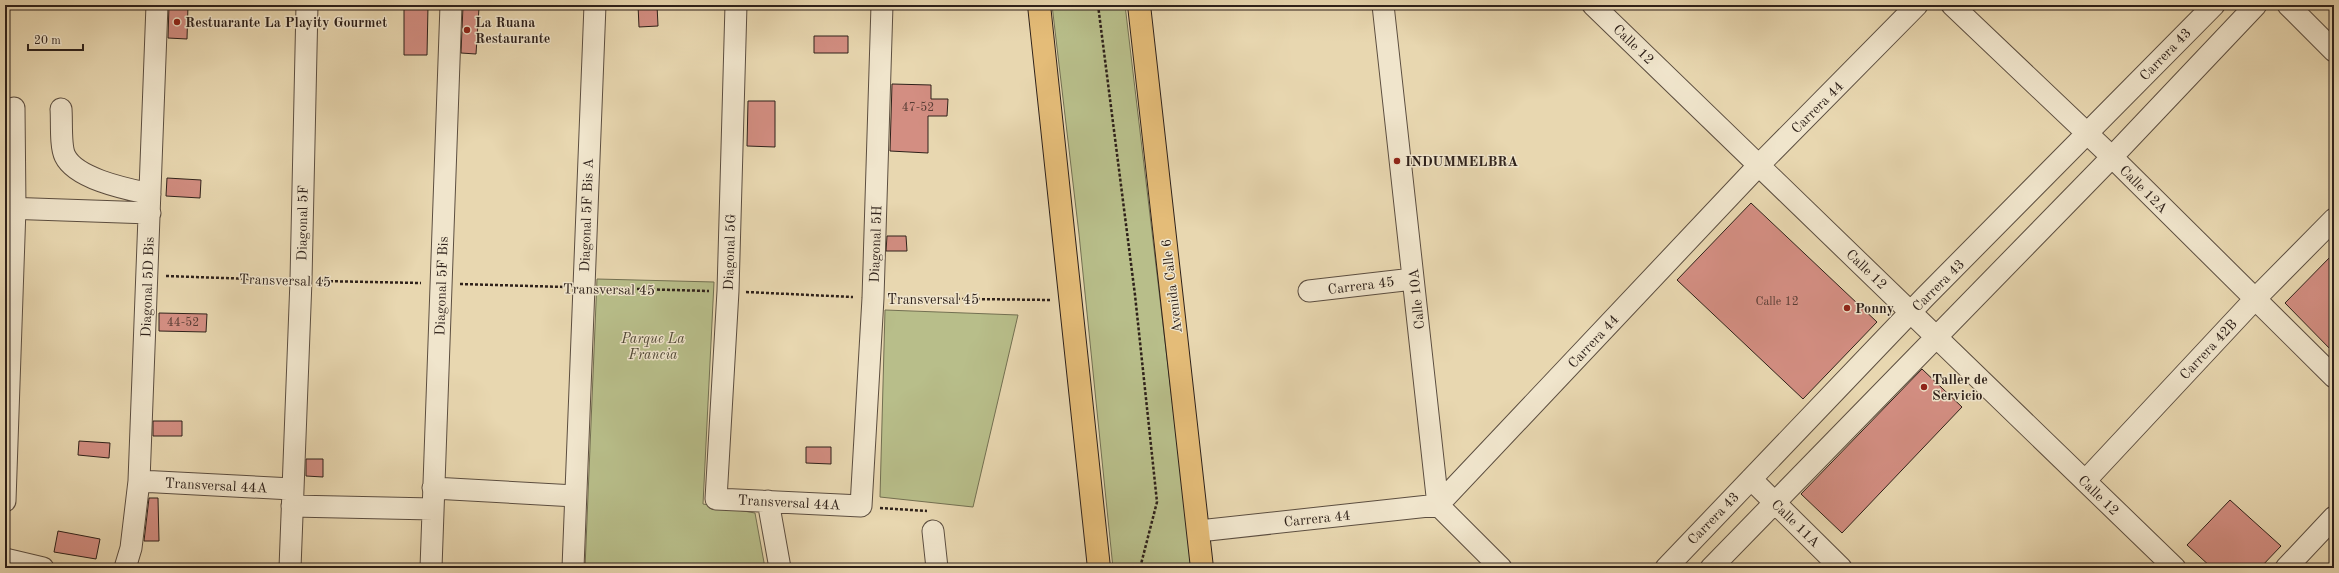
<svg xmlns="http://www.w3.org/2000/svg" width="2339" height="573" font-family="'Old Standard TT',serif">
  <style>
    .green { fill: #b8be8a; stroke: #737052 }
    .building { fill: #d38e82; stroke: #2e211a }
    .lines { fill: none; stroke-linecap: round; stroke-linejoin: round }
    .minor-casing { stroke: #5c4e40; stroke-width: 23 }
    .major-casing { stroke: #2e211a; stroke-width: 24 }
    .path { stroke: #2e211a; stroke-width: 2.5; stroke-dasharray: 3 2; stroke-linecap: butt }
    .minor { stroke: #f0e5cc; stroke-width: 21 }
    .major { stroke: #e4bc78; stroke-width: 22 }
    .poi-dot { fill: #8f2418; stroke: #f0e5cc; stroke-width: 1.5 }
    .labels { text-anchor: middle; stroke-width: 3; stroke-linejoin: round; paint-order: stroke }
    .number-label { font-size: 12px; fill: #573c34 }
    .poi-label { font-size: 14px; font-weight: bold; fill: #2e211a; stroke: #f0e5cc; text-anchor: start }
    .street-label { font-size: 14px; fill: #2e211a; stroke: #f0e5cc }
    .park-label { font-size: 14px; font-style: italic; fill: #504836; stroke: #f0e5cc }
  </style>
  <rect width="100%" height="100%" fill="#e8d7b0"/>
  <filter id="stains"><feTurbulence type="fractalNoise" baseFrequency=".005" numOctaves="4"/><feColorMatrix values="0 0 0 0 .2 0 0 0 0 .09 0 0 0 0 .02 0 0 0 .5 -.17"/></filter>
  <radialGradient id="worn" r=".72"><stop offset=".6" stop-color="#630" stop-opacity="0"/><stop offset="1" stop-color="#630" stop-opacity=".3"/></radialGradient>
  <path class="green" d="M1052 5H1125L1192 568H1113L1079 234Z
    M597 279 714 282 703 504 755 513 765 568H585Z
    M885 310 1018 315 973 507 880 497Z"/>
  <path class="building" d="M169 5H188L187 39 168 38Z
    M404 5 428 6 427 55H404Z
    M638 5H657L658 26 639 27Z
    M463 6 479 8 476 54 461 53Z
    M814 36H848V53H814Z
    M892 84 931 85V99H948L947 116H928V153L890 151Z
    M748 101H775V147L747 146Z
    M167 178 201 180 200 198 166 196Z
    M1751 203 1877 322 1803 399 1677 280Z
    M887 236H906L907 251H886Z
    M2334 253V353L2285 303Z
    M159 313 207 314 206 332 159 331Z
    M1922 369 1962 407 1842 533 1801 494Z
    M153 421H182V436H153Z
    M79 441 110 443 109 458 78 455Z
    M806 447H831V464L806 463Z
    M306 459H323V477L306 476Z
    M149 498H158L159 541H144Z
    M2230 500 2281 546 2260 568H2212L2187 545Z
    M58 531 100 539 96 559 54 552Z"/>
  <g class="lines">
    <g class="minor-casing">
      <path id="minor" d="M736 5 728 291 716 499 861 506 873 298 882 5
        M1383 5 1438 505 1501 568
        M1593 5 2175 568
        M1952 5 2112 157 2334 377
        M2288 5 2334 51
        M61 109C62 120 60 146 65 156 76 179 127 189 150 194
        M5 208 150 213
        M1309 291 1413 279
        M1751 479 1841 568
        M139 481 292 489
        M2085 481 2255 299 2334 219
        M433 488 575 496
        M5 501 15 208 14 108
        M768 501 780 568
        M292 506 433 509
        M933 531 937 568
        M1199 531 1438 505 1759 165 1917 5
        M5 559 43 568
        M125 568 131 548 139 481 157 5
        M290 568 301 280 307 5
        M431 568 451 5
        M573 568 595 5
        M1666 568 1925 297 2214 5
        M1711 568 2112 157 2256 5
        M2286 568 2334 517"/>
    </g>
    <g class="major-casing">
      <path id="major" d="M1039 5 1099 568
        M1139 5 1202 568"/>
    </g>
    <path class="path" d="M1098 5 1135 295 1157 502 1140 568
      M166 276 281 280
      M320 281 421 283
      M460 284 565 287
      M602 288 709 291
      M746 292 853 297
      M892 298 1051 300
      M880 508 927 511"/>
    <use href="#minor" class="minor"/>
    <use href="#major" class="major"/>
  </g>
  <g class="poi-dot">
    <circle cx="177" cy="22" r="4"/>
    <circle cx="467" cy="30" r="4"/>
    <circle cx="1397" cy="161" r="4"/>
    <circle cx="1847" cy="308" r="4"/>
    <circle cx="1924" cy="387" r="4"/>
  </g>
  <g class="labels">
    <g class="number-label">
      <text x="918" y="111">47-52</text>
      <text x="1777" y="305">Calle 12</text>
      <text x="183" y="326">44-52</text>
    </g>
    <g class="poi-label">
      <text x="185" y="27">Restuarante La Playity Gourmet</text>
      <text x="475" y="27">La Ruana<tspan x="475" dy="16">Restaurante</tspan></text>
      <text x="1405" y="166">INDUMMELBRA</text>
      <text x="1855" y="313">Ponny</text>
      <text x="1932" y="384">Taller de<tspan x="1932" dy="16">Servicio</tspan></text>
    </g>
    <g class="street-label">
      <text transform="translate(1634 44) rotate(44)" y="5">Calle 12</text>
      <text transform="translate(2165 54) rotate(-46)" y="5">Carrera 43</text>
      <text transform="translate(1817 107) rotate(-45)" y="5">Carrera 44</text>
      <text transform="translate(2144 189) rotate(45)" y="5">Calle 12A</text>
      <text transform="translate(586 215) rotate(-88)" y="5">Diagonal 5F Bis A</text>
      <text transform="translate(302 223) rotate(-89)" y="5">Diagonal 5F</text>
      <text transform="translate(875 244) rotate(-88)" y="5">Diagonal 5H</text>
      <text transform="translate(729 252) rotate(-88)" y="5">Diagonal 5G</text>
      <text transform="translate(1867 269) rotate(44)" y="5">Calle 12</text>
      <text transform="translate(285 280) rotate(2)" y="5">Transversal 45</text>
      <text transform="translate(1361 285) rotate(-7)" y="5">Carrera 45</text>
      <text transform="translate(1938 285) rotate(-45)" y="5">Carrera 43</text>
      <text transform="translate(441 286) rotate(-88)" y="5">Diagonal 5F Bis</text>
      <text transform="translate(1171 286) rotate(-97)" y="5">Avenida Calle 6</text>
      <text transform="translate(147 287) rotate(-88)" y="5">Diagonal 5D Bis</text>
      <text transform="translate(609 289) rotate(1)" y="5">Transversal 45</text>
      <text x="933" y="304">Transversal 45</text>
      <text transform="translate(1416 299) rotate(-96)" y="5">Calle 10A</text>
      <text transform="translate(1593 341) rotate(-47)" y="5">Carrera 44</text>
      <text transform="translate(2208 349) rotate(-47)" y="5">Carrera 42B</text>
      <text transform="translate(216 485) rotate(3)" y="5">Transversal 44A</text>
      <text transform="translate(2099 495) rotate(44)" y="5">Calle 12</text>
      <text transform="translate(789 502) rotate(3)" y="5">Transversal 44A</text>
      <text transform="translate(1317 518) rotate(-6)" y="5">Carrera 44</text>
      <text transform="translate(1713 518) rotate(-46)" y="5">Carrera 43</text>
      <text transform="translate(1796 523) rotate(44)" y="5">Calle 11A</text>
    </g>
    <g class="park-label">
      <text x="653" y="343">Parque La<tspan x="653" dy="16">Francia</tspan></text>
    </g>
  </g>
  <rect width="2339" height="573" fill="none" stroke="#e8d7b0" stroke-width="20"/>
  <rect x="6" y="6" width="2327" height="561" fill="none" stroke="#2e211a" stroke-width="2"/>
  <rect x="10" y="10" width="2319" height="553" fill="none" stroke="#2e211a"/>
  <path d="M28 44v6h55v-6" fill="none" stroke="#2e211a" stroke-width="2"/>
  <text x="34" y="44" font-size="12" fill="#2e211a" stroke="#f0e5cc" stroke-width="3" paint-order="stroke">20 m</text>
  <rect width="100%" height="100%" filter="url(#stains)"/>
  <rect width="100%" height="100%" fill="url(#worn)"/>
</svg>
